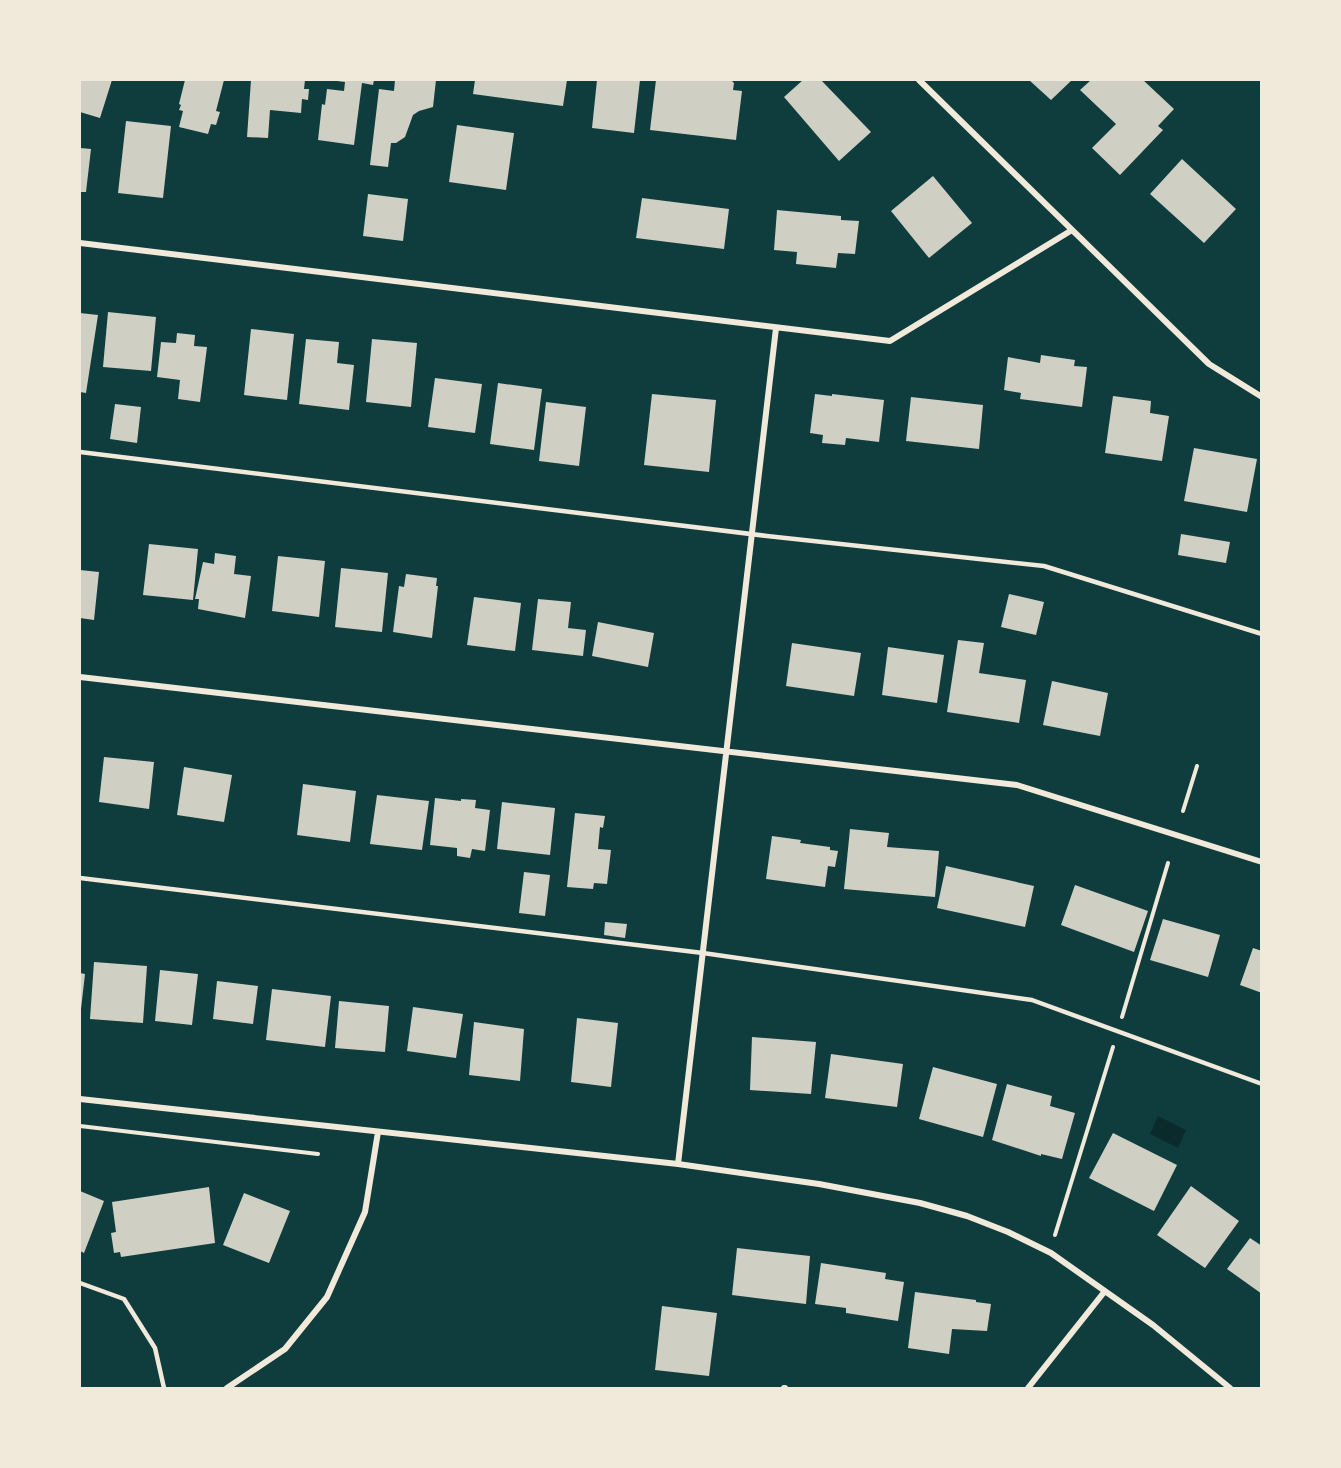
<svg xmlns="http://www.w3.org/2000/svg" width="1341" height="1468" font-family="Lora,serif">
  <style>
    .water { fill: #0a2a2b }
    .building { fill: #cfcfc3 }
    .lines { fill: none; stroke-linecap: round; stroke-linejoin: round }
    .path { stroke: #f1e9da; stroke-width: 4 }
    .service { stroke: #f1e9da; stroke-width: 4.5 }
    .minor { stroke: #f1e9da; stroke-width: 6 }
  </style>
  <rect width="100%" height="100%" fill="#0f3d3e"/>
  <path class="water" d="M1158 1116 1186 1130 1178 1148 1150 1134Z"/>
  <path class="building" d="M80 80H112L100 118 80 112Z
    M185 80H224L216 111 220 112 216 125 211 124 208 134 179 127 183 111 179 110 181 105 179 104Z
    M251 80H305L304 89H309L308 100 302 99 301 113 270 110 268 138 247 137Z
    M337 80H374L373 85 362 83 354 145 318 140 322 104 325 105 327 89 344 91 345 82 337 81Z
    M395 80H436L433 107 419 111 413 115 405 137 396 143H391L388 167 370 165 379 89 394 91Z
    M475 80H567L563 106 473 94Z
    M597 80H640L634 133 592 128Z
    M656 80H731L734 83 733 90 742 91 736 140 650 130Z
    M803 80H821L871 132 839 161 784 97Z
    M1029 80H1072L1051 100Z
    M1091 80 1134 81 1143 80 1174 109 1158 126 1163 130 1120 175 1092 148 1116 124 1080 90Z
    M126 121 171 126 163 198 118 193Z
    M457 125 514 133 506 190 449 182Z
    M80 148 91 149 86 192H80Z
    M1182 159 1236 209 1204 243 1150 194Z
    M933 176 972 223 929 258 891 211Z
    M368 194 408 199 403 241 363 236Z
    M642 198 729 209 724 249 636 238Z
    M777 210 841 216V220L859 221 855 254 838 253 836 268 796 264 797 252 774 250Z
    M108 312 156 317 151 371 103 367Z
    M80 313 98 315 86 393 80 392Z
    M251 329 294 334 287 400 244 395Z
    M177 333 195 335 194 346 207 347 200 402 178 399 180 380 157 377 161 342 176 343Z
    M306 339 339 342 337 363 354 365 349 410 299 404Z
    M372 339 417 343 411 407 366 402Z
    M1041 355 1075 360 1074 366 1087 367 1082 407 1020 399 1021 393 1004 390 1008 357 1040 363Z
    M435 378 482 384 475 433 428 427Z
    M498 383 542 389 534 450 490 444Z
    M652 394 716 400 709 472 644 465Z
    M815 394 832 396V394L884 400 879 442 846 438 845 445 822 443 823 435 810 433Z
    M1113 396 1151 401 1150 413 1169 416 1162 461 1105 453Z
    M911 397 983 405 979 449 906 441Z
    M546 402 586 407 579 466 539 461Z
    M115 404 141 407 137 443 110 439Z
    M1194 448 1257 459 1247 512 1184 501Z
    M1181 534 1230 542 1226 563 1178 555Z
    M149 544 198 549 193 600 143 595Z
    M215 553 236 556 234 574 251 576 245 618 198 609 199 599H195L203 562 214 564Z
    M278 556 325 561 319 617 272 611Z
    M341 568 388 573 382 632 335 627Z
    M80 570 99 572 94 620 80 618Z
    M406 574 437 578 436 586H438L432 638 393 632 399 586 404 587Z
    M1009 594 1044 602 1036 635 1001 627Z
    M474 597 521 603 515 651 467 645Z
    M538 599 571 602 568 628 586 630 583 656 532 650Z
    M598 622 654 633 648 667 592 656Z
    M958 640 984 643 979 673 1026 680 1019 723 947 712Z
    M792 643 861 653 854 696 786 686Z
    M888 647 944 655 937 703 882 695Z
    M1052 681 1108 693 1100 736 1043 725Z
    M104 757 154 762 149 809 99 802Z
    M184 767 232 775 224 822 177 815Z
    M303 784 356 791 350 842 297 835Z
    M377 795 429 801 422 850 370 844Z
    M435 798 461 801V799L476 800 475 808 490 810 485 851 472 849 470 858 457 856V848L430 845Z
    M502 802 555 808 550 855 497 849Z
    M575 813 605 816 603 828 600 827 598 849 611 850 607 884 594 883 593 889 567 887Z
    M850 829 889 833 887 847 939 851 935 897 844 889Z
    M772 836 801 840 800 843 830 847V850L838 851 835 867 828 866 825 887 766 879Z
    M946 866 1034 886 1025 927 937 908Z
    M524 872 550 875 545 916 519 913Z
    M1075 885 1148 911 1134 952 1061 925Z
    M1163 919 1220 935 1208 977 1150 960Z
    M605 922 627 924 625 938 604 935Z
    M1253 948 1262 951V993L1240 985Z
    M94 962 147 966 143 1023 90 1019Z
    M160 970 198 974 192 1025 155 1021Z
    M80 973 85 974 81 1009H80Z
    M217 981 258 986 253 1024 213 1019Z
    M272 989 331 996 325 1047 266 1040Z
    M339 1001 389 1006 385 1052 335 1048Z
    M413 1007 463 1014 456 1058 407 1051Z
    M577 1018 618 1023 611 1087 571 1082Z
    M474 1022 524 1029 520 1081 469 1075Z
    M752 1037 816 1042 811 1094 750 1090Z
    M831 1054 903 1064 897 1107 825 1098Z
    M933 1067 997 1084 983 1137 919 1119Z
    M1007 1084 1052 1096 1050 1106 1075 1113 1062 1159 1041 1154V1156L992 1140Z
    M1113 1133 1177 1165 1154 1211 1089 1178Z
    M1191 1186 1239 1221 1205 1268 1157 1235Z
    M209 1187 215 1243 121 1257 120 1252 114 1253 111 1233 116 1232 112 1202Z
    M80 1191 104 1201 84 1253 80 1251Z
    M244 1193 290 1211 269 1263 223 1245Z
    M1250 1238 1262 1246V1294L1227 1269Z
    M737 1248 810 1256 806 1304 732 1295Z
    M821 1263 886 1273 885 1279 904 1282 898 1321 846 1313V1308L815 1304Z
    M915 1292 976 1300V1302L991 1304 987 1331 952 1329 949 1354 908 1348Z
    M662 1306 717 1313 709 1376 655 1370Z"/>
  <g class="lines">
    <path class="path" d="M1183 811 1197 766
      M1122 1017 1168 863
      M80 1126 318 1154
      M1055 1235 1113 1047"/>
    <path class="service" d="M80 452 767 536 1044 566 1262 634
      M80 878 703 953 1032 1000 1262 1084
      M80 1283 124 1299 155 1348 164 1388"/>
    <path class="minor" d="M919 80 1209 364 1262 397
      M80 243 890 341 1072 230
      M80 677 1017 785 1262 862
      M80 1099 678 1164 819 1184 920 1203 967 1216 1008 1232 1051 1253 1153 1325 1230 1388
      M678 1164 776 328
      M227 1388 285 1349 327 1297 365 1212 378 1132
      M784 1388H785
      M1028 1388 1105 1291"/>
  </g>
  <rect width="1341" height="1468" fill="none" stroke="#f1e9da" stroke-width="162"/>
</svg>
